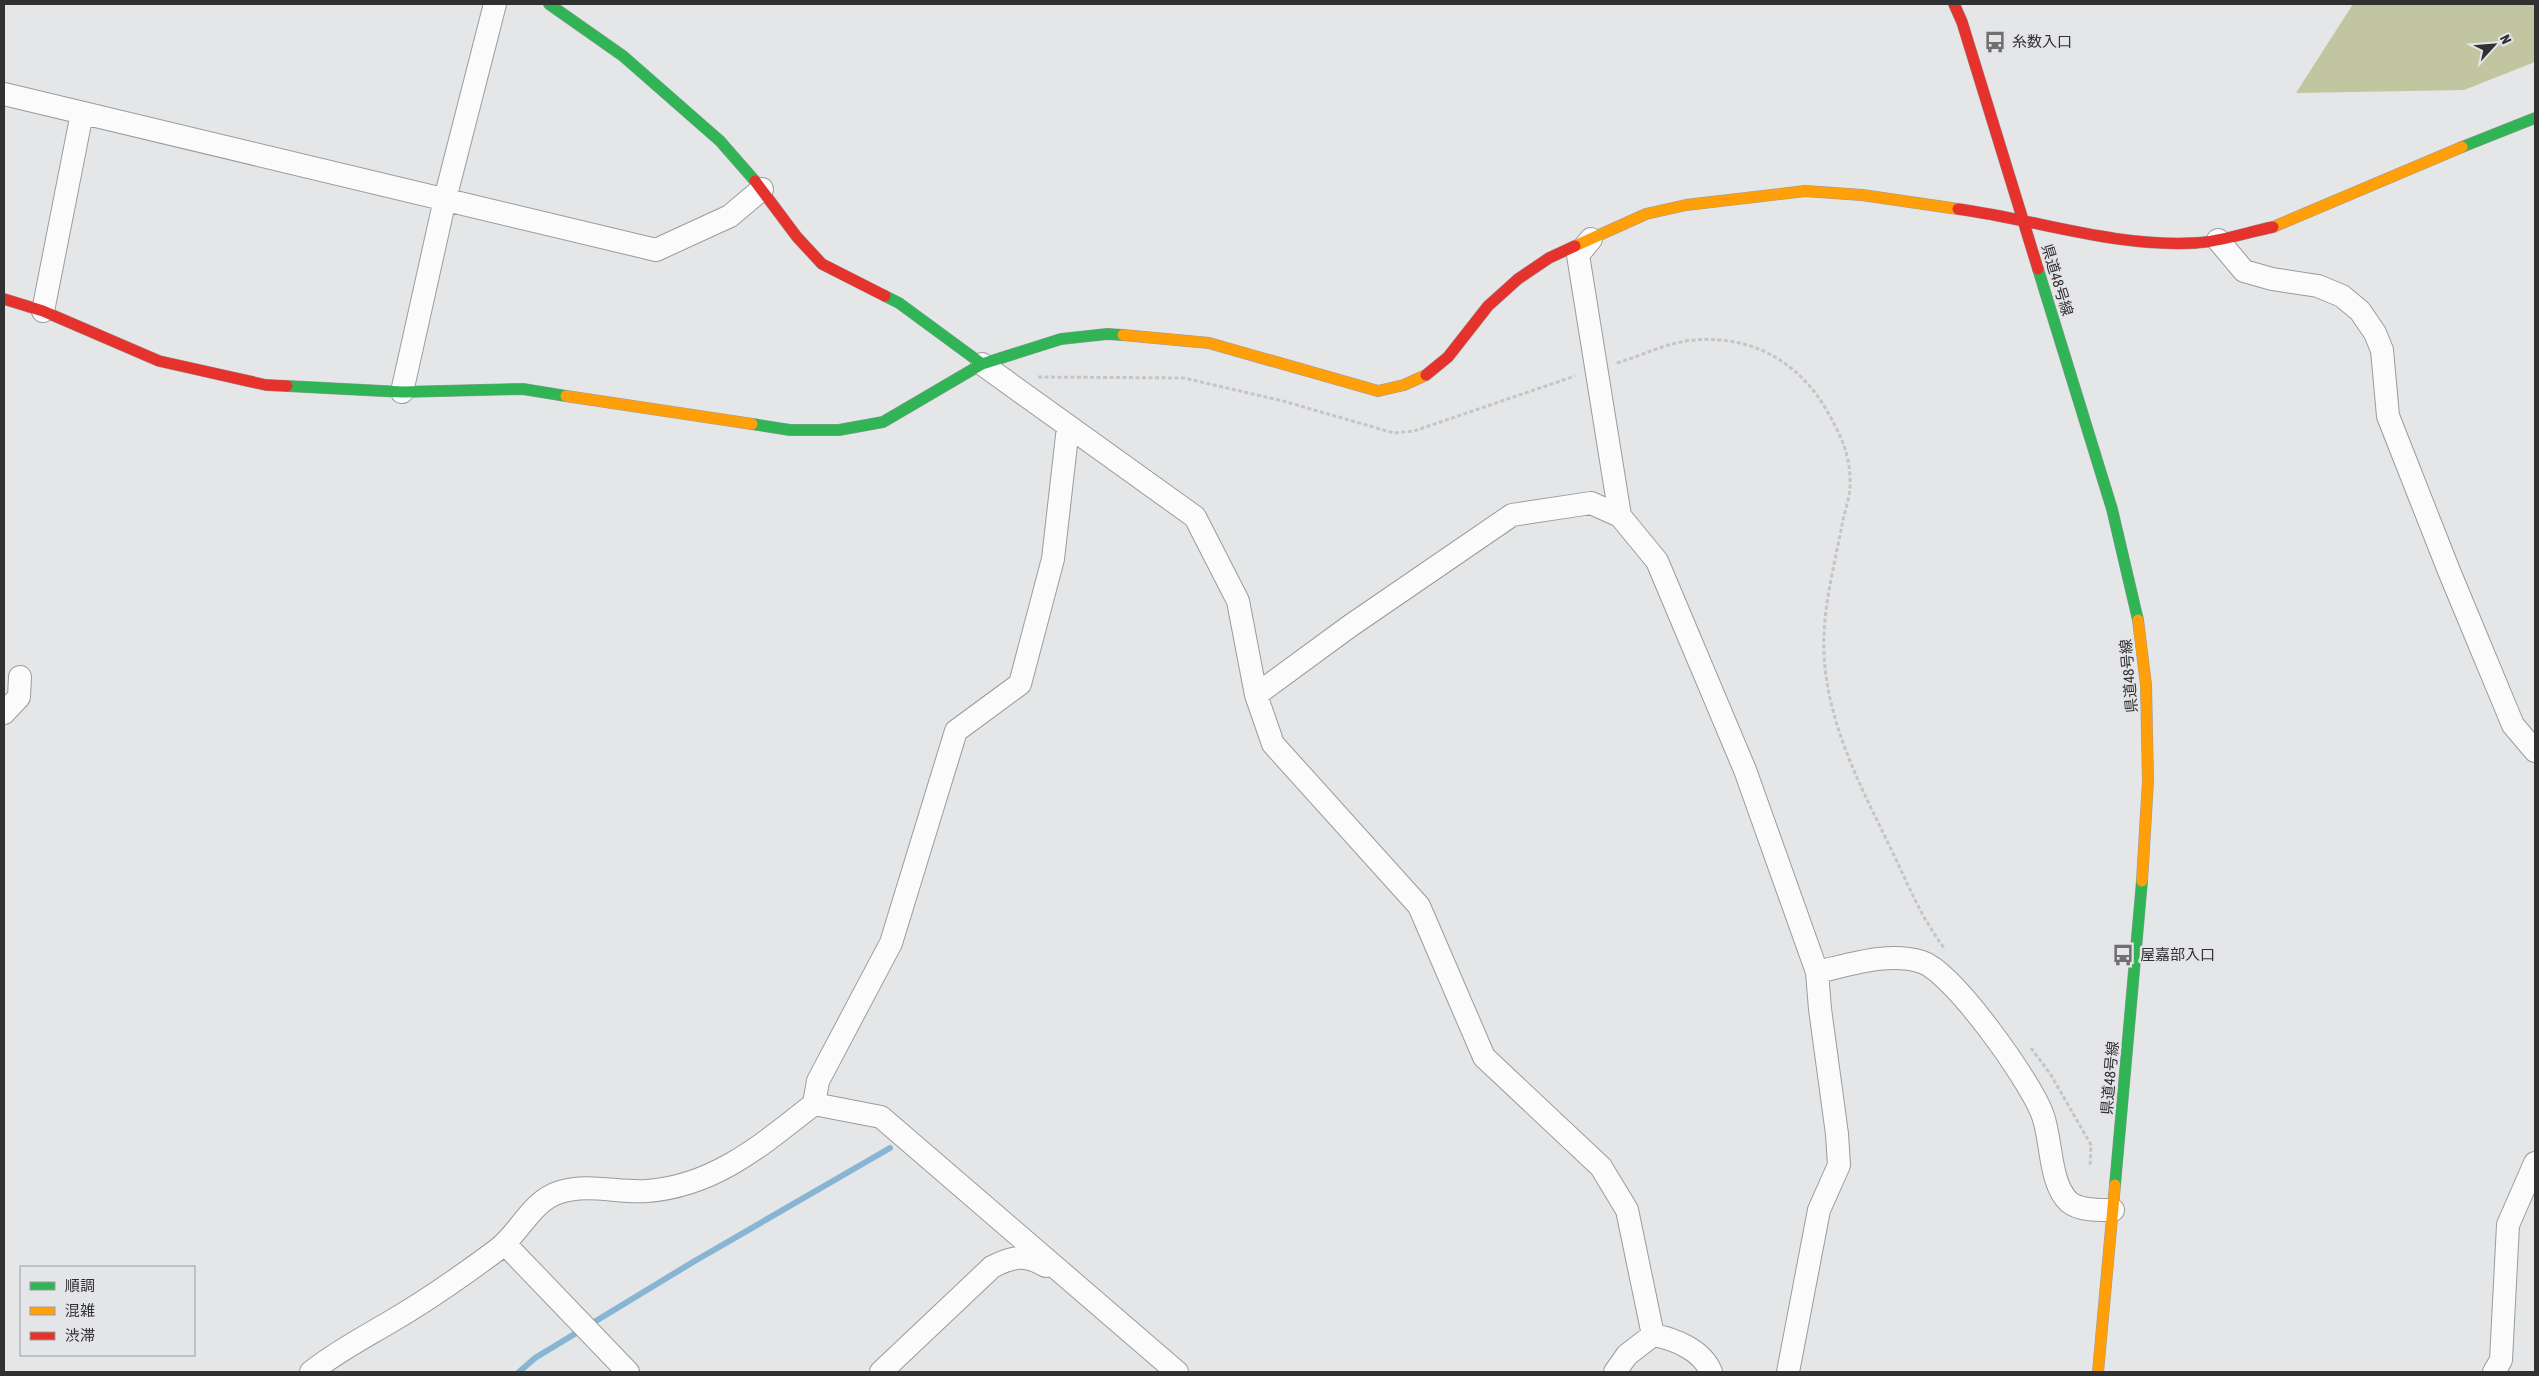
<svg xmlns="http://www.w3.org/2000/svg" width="2539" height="1376" font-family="'Asap Condensed','Noto Sans JP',sans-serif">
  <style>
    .forest { fill: #c1c6a1 }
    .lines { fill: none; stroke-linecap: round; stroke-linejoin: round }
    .stream { stroke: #88b5d4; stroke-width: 6 }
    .street-casing { stroke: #9a9b9c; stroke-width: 24 }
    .fast-casing { stroke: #9a9b9c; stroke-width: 12 }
    .slow-casing { stroke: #9a9b9c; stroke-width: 12 }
    .jam-casing { stroke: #9a9b9c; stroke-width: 12 }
    .path { stroke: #c5c5c6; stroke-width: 3; stroke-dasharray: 4 2.5; stroke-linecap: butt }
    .street { stroke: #fbfbfb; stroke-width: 22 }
    .fast { stroke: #30b455; stroke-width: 11 }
    .slow { stroke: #ff9f0a; stroke-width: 11 }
    .jam { stroke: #e5322d; stroke-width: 11 }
    .labels { text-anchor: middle; stroke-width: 5; stroke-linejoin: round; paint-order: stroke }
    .poi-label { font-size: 15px; fill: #313132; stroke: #e4e5e8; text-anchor: start }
    .street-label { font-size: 15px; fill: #313132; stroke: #e4e5e8 }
  </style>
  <rect width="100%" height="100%" fill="#e5e6e7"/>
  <path class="forest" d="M2353 4H2535V62L2464 90 2296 93Z"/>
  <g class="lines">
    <path class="stream" d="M519 1372 535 1358 693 1262 890 1148"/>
    <g class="street-casing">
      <path id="street" d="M4 94 656 250 730 216 762 189
        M1591 239 1578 255 1620 516
        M2218 240 2244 271 2272 279 2318 286 2342 296 2360 311 2375 333 2382 350 2388 416 2449 571 2513 725 2535 751
        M43 311 82 113
        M982 364 1195 517 1238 601 1256 695 1273 744 1419 906 1484 1057 1601 1167 1627 1210 1653 1335
        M402 392 445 199 495 4
        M1256 695 1350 626 1512 515 1591 503 1620 516 1657 561 1745 770 1817 972 1820 1009 1837 1134 1839 1165 1819 1210 1788 1372
        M4 713 19 697 20 677
        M1817 972C1849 965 1889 951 1922 962 1953 972 2032 1083 2043 1116 2052 1141 2049 1183 2069 1202 2080 1211 2100 1210 2113 1210
        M814 1104 881 1117 1177 1372
        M505 1244 628 1372
        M311 1372C336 1352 363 1338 390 1322 428 1300 462 1276 497 1250 520 1233 531 1201 560 1192 588 1183 618 1193 647 1191 715 1186 763 1144 814 1104L818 1081 891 943 956 731 1020 684 1053 559 1068 427
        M881 1372 992 1267C1013 1256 1025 1254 1046 1266
        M1615 1372 1627 1355 1653 1335C1675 1339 1702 1350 1711 1372
        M2494 1372 2501 1360 2508 1225 2535 1163"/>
    </g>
    <g class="fast-casing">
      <path id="fast" d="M549 4 623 56 720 141 755 181
        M2462 147 2535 118
        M2038 269 2112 509 2138 620
        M885 296 899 303 982 364
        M287 386 402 392 523 389 566 396
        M752 424 790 430H839L883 422 982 364 1061 339 1107 334 1123 335
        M2115 1185 2142 881"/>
    </g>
    <g class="slow-casing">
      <path id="slow" d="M2273 227 2462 147
        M1575 246 1646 214 1686 205 1805 191 1862 195 1958 209
        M1123 335 1209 343 1378 391 1404 385 1426 375
        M566 396 752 424
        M2138 620 2146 685 2148 781 2142 881
        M2098 1372 2115 1185"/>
    </g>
    <g class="jam-casing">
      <path id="jam" d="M1954 4 1962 22 2038 269
        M755 181 797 237 822 264 885 296
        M1958 209C2038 220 2112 247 2195 243 2220 242 2248 232 2273 227
        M4 299 43 311 159 361 266 385 287 386
        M1426 375 1448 357 1488 306 1518 279 1549 258 1575 246"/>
    </g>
    <path class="path" d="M1617 363C1644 355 1667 342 1695 340 1758 335 1806 367 1833 422 1843 440 1850 458 1850 480 1851 493 1846 507 1843 520 1835 563 1822 609 1824 653 1827 724 1861 787 1891 849 1908 884 1921 918 1945 949
      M1038 377 1184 378 1283 401 1394 433 1414 431 1575 376
      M2031 1048 2051 1075 2091 1145 2090 1167"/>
    <use href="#street" class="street"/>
    <use href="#fast" class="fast"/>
    <use href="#slow" class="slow"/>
    <use href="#jam" class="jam"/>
  </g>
  <defs>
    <g id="bus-bare" transform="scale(1.725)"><path d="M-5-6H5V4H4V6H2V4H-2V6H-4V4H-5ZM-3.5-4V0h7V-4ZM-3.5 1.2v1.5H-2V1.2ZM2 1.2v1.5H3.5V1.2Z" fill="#707071" stroke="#e4e5e8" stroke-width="2.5" paint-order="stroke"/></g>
  </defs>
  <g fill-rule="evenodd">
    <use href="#bus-bare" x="1995" y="42"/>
    <use href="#bus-bare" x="2123" y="955"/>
  </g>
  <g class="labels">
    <g class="poi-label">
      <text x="2012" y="47">糸数入口</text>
      <text x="2140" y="960">屋嘉部入口</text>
    </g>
    <g class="street-label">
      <text transform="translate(2057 280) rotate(73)" y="5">県道48号線</text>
      <text transform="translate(2129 676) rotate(-95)" y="5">県道48号線</text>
      <text transform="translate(2110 1078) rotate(-85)" y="5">県道48号線</text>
    </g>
  </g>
  <rect width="2539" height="1376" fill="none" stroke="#313132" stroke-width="10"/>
  <rect x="20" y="1266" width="175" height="90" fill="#e4e5e8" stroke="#9c9d9f"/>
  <rect x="30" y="1282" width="25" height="8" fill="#30b455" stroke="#9c9d9f"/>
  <text x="65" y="1291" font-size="15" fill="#313132">順調</text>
  <rect x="30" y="1307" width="25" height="8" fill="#ff9f0a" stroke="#9c9d9f"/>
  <text x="65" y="1316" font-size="15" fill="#313132">混雑</text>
  <rect x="30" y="1332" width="25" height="8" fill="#e5322d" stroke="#9c9d9f"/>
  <text x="65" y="1341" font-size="15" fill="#313132">渋滞</text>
  <g transform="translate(2494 45) rotate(64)" stroke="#e4e5e8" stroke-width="4" paint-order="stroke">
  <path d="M0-4L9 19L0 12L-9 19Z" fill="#313132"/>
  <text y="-8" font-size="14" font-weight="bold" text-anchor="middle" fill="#313132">N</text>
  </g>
</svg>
